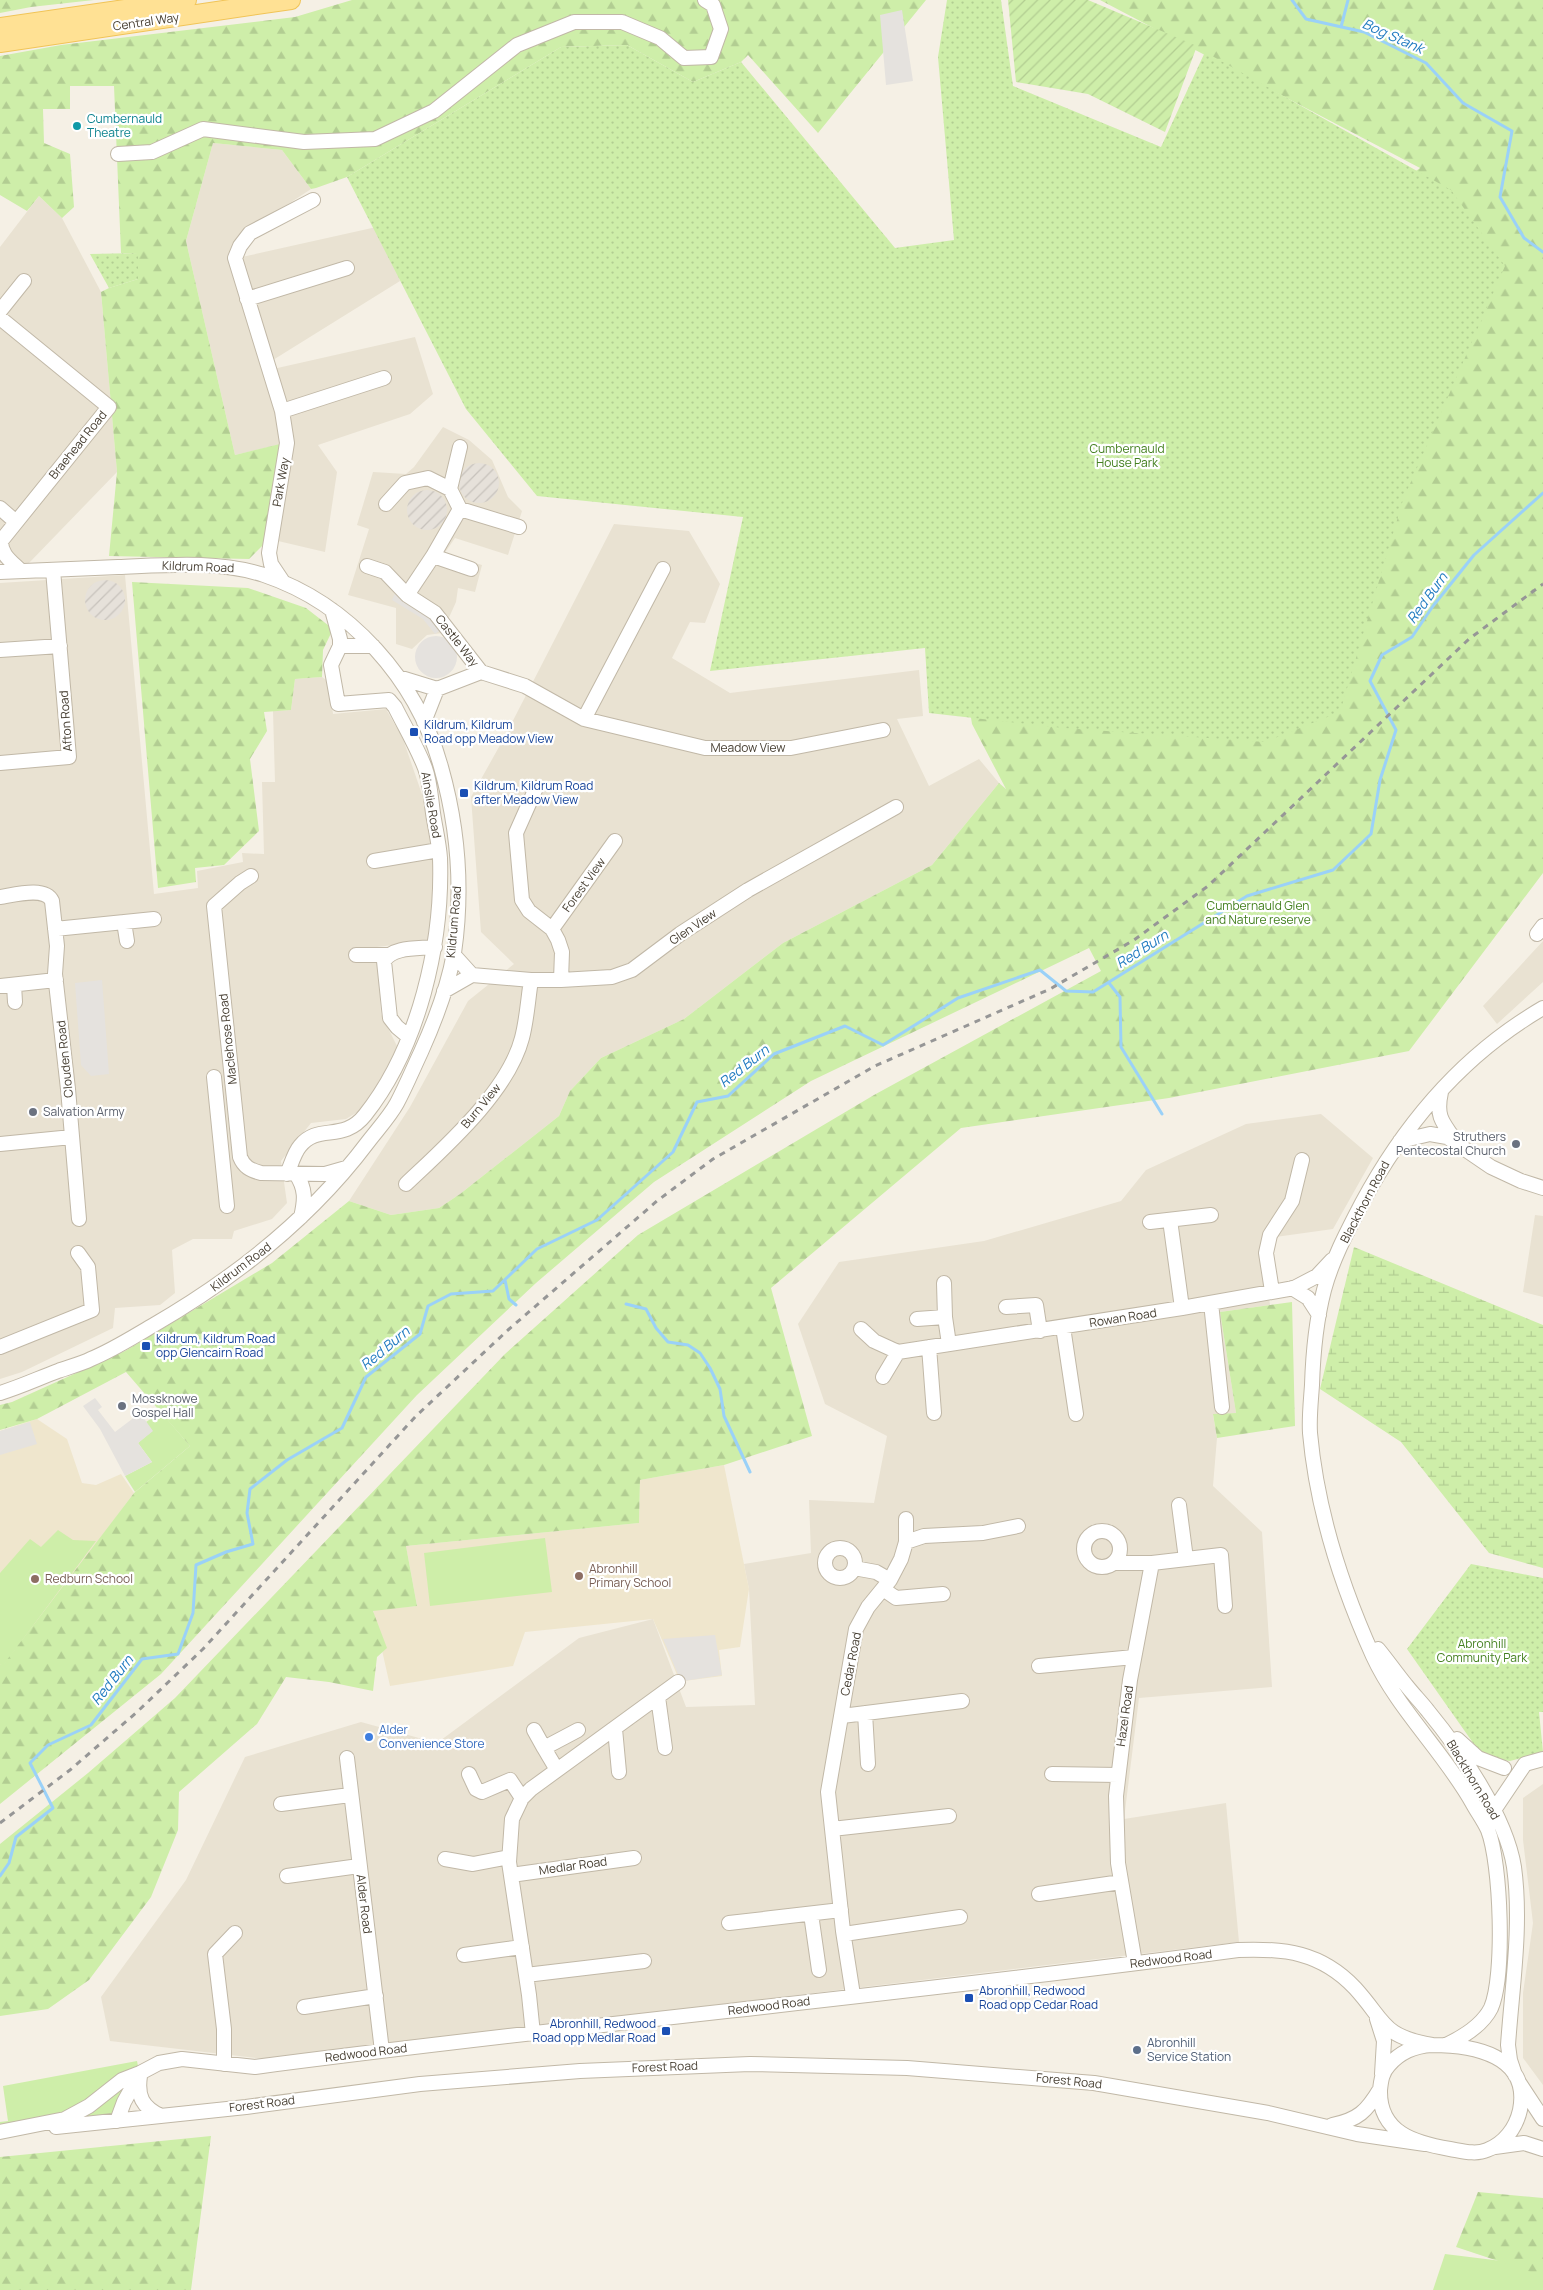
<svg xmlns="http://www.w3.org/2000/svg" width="1543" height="2290" font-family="Manrope,sans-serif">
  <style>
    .residential { fill: #e9e2d2 }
    .industrial { fill: url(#industrial-furrows) }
    .education { fill: #efe6cd }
    .grass { fill: #ceeea9 }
    .forest { fill: url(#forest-firs) }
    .wetland { fill: url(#wetland-marsh) }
    .park { fill: url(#park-dots) }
    .garden { fill: url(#garden-furrows) }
    .parking { fill: #e5e2de }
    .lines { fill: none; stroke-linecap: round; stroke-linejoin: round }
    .stream { stroke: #9ad1f8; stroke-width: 3 }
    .minor-casing { stroke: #c1b8a7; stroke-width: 16 }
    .major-casing { stroke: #f1c457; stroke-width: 20 }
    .minor { stroke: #fff; stroke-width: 14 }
    .major { stroke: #ffe194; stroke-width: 18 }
    .rail { stroke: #969696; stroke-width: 3; stroke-dasharray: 6 6; stroke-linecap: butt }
    .culture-dot { fill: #0f9aa8; stroke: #fff; stroke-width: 2 }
    .transit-dot { fill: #1a4fb4; stroke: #fff; stroke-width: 2 }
    .worship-dot { fill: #6b7280; stroke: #fff; stroke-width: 2 }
    .education-dot { fill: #8d6e63; stroke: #fff; stroke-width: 2 }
    .shop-dot { fill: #3f7fe0; stroke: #fff; stroke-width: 2 }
    .service-dot { fill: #5c6f8a; stroke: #fff; stroke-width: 2 }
    .labels { text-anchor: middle; stroke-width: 4.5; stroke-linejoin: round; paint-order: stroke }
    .street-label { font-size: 12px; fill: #484034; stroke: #fff }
    .culture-label { font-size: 12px; fill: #0d838f; stroke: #fff; text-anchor: start }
    .park-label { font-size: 12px; fill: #448020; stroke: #fff }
    .transit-label { font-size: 12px; fill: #164399; stroke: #fff; text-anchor: start }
    .worship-label { font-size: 12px; fill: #5b616d; stroke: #fff; text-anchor: start }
    .education-label { font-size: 12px; fill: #785e54; stroke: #fff; text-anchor: start }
    .shop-label { font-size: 12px; fill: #366cbe; stroke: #fff; text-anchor: start }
    .service-label { font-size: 12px; fill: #4e5e75; stroke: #fff; text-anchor: start }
    .water-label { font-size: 14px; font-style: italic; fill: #217bc0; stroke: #fff }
  </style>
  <defs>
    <pattern id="industrial-furrows" width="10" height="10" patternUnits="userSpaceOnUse" patternTransform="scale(1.25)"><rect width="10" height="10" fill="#e6e1da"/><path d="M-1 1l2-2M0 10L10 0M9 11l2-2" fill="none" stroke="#c7c2bc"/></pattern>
    <pattern id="forest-firs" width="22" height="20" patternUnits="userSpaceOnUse" patternTransform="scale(1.25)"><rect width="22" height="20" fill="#ceeea9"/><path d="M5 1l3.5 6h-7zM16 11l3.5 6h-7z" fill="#b2cd92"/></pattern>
    <pattern id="wetland-marsh" width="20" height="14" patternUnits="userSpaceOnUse" patternTransform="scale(1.25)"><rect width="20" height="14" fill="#ceeea9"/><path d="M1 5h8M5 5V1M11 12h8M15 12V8" fill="none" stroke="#b2cd92"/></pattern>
    <pattern id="park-dots" width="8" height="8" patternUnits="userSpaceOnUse" patternTransform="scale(1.25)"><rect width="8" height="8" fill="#ceeea9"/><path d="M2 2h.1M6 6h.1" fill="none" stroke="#b2cd92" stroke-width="1.8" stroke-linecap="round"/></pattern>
    <pattern id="garden-furrows" width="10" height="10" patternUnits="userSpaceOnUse" patternTransform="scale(1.25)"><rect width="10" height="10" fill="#ceeea9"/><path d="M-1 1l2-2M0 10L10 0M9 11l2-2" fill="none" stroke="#b2cd92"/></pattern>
  </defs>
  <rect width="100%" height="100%" fill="#f5f0e5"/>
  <path class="residential" d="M213 143 282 150 311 189 237 238 242 257 381 226 400 281 273 360V369L415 337 433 394 410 414 318 445 337 472 325 552 278 541 294 441 235 455 186 241Z
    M39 196 62 218 101 292 117 472 29 563H0V247Z
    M443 427 469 440 492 460 508 497 522 511 508 555 455 538 444 554 482 565 475 592 458 588 456 602 442 633 427 635 412 649 396 644V608L348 595 369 529 357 525 373 472 406 474 414 467Z
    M614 524 689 531 720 584 705 623 690 622 672 658 730 693 919 670 923 716 897 719 929 786 979 759 999 783 932 865 783 943 684 1019 601 1058 570 1091 559 1116 460 1194 439 1208 391 1215 349 1201 410 1107 468 1001 514 964 481 932 471 797 504 738Z
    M125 575 154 894 198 888 197 871 243 862 242 853 264 854 262 782H275L273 711 291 710 295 679 322 677 329 682 333 714 386 709 403 739 426 806 435 864 432 933 426 941 377 947 381 1014 398 1048 364 1108 346 1119 311 1123 281 1161 287 1203 272 1219 234 1231 232 1239H193L172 1250 175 1293 160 1305 115 1308 113 1328 22 1372 0 1379V583Z
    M1543 941V982L1497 1024 1483 1006Z
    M1321 1114 1373 1158 1333 1229 1261 1239 1270 1305 1220 1312 1236 1413 1213 1415 1217 1438 1213 1486 1262 1532 1272 1687 1139 1698 1124 1819 1226 1803 1239 1942 264 2059 110 2041 101 1997 186 1880 245 1757 361 1722 437 1743 579 1638 653 1619 686 1707 755 1705 749 1589 744 1564 811 1553 809 1500 874 1503 887 1436 825 1404 798 1324 839 1262 984 1241 1121 1201 1146 1170 1246 1124Z
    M1535 1215 1543 1216V1297L1523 1292Z
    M1543 1784V2085L1523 2058V1993L1533 1923 1523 1840V1798Z"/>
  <path class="industrial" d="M459 483a20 20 0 1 1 40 0a20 20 0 1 1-40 0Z
    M407 510a20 20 0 1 1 40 0a20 20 0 1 1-40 0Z
    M85 600a20 20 0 1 1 40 0a20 20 0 1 1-40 0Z"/>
  <path class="education" d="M37 1419 67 1439 82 1483 96 1485 121 1474 134 1493 4 1667 0 1665V1431Z
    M724 1465 749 1589 740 1647 719 1650 722 1676 684 1681 678 1677 653 1619 525 1632 513 1666 390 1686 373 1610 417 1606 406 1546 639 1523 640 1480Z"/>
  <path class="grass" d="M161 1412 190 1446 135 1492 125 1476 152 1462 138 1443 152 1431 146 1422Z
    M58 1530 73 1540 96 1541 3 1666 0 1664V1573L30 1539 41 1547Z
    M545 1538 552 1592 430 1606 424 1553Z
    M137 2061 138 2066 108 2082 82 2103 61 2114 0 2127V2122L8 2121 3 2086Z
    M132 2078 117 2101 113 2116 79 2119Z
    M1445 2254 1543 2266V2290H1433Z"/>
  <path class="forest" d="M0 0H94L31 7 0 13Z
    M352 0H926L818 133 748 55 741 62 693 82 627 45 561 47 347 177 316 188 311 189 282 150 213 143 186 241 235 455 280 444 264 544 249 559 109 556 117 472 101 292 109 288 138 279V253H121L114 86H70V109H43L44 143 70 154 74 207 62 218 39 196 27 211 0 195V56L61 45 295 17Z
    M1100 0H1543V873L1409 1051 1169 1098 961 1128 771 1288 812 1436 724 1465 640 1480 639 1523 406 1546 417 1606 373 1611 387 1648 377 1657 373 1691 329 1682 286 1677 257 1724 179 1792 178 1830 151 1897 89 1980 48 2009 0 2016V1844L88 1773 175 1698 505 1354 638 1235 874 1095 1101 971 1089 948 811 1081 654 1182 536 1283 417 1395 161 1674 0 1804V1664L3 1665 134 1493 190 1446 126 1372 37 1419 0 1430V1405L12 1402 125 1351 272 1263 349 1201 391 1215 439 1208 460 1194 559 1116 570 1091 601 1058 684 1019 783 943 932 865 999 783 1006 789 972 724 951 591 1302 254 1420 168Z
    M132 582 248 588 306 608 333 629 323 650 322 677 295 679 291 710 264 712 267 731 250 759 259 831 224 865 195 868 196 882 158 888Z
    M1292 1302 1295 1426 1217 1438 1213 1414 1236 1413 1220 1312Z
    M211 2136 191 2290H0V2157Z
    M1478 2192 1543 2198V2276L1456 2247Z"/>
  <path class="wetland" d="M1354 1247 1543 1325V1568L1489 1553 1401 1442 1320 1389Z"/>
  <path class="park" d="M947 0H1001L1013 86 1161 147 1205 52 1451 190 1505 266 1403 500 1340 712 1265 742 1063 728 929 713 925 648 710 671 743 517 537 496 466 409 347 177 561 47 627 45 693 82 741 62 895 248 954 240 938 57Z
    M138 253V279L109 288 90 254Z
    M1471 1564 1543 1578V1712H1539L1543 1752 1510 1761 1483 1757 1407 1649Z"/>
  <path class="garden" d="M1008 0H1088L1197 46 1165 132 1088 94 1016 82Z"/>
  <path class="parking" d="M902 10 913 81 886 85 880 15Z
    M396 591 427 611 442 629 435 634 423 619 392 600Z
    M415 657a21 21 0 1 1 42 0a21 21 0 1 1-42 0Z
    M102 980 109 1074 91 1076 81 1065 75 983Z
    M95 1398 102 1407 98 1410 115 1432 140 1413 153 1431 138 1443 152 1462 125 1476 100 1429 83 1406Z
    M30 1422 37 1444 0 1455V1431Z
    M715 1635 722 1675 684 1681 679 1677 663 1639Z"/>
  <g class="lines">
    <path class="stream" d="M1292 0 1306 19 1364 32 1426 63 1463 103 1512 131 1500 197 1524 238 1543 252
      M1341 27 1348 0
      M1109 983 1120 997 1121 1047 1162 1114
      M505 1280 509 1299 516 1305
      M626 1304 646 1309 656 1328 668 1342 688 1345 700 1353 710 1368 720 1389 724 1416 750 1472
      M0 1876 9 1863 16 1837 53 1808 30 1763 48 1745 91 1725 142 1659 178 1654 193 1613 196 1565 226 1552 253 1544 247 1513 250 1489 287 1460 342 1428 366 1377 420 1334 428 1306 451 1294 493 1291 537 1249 597 1220 673 1152 697 1102 728 1096 774 1054 845 1026 883 1045 958 998 1040 970 1066 991 1093 992 1247 896 1333 870 1371 834 1380 780 1396 730 1370 681 1382 655 1412 637 1433 606 1474 555 1543 493"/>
    <g class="minor-casing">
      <path id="minor" d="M118 154 152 152 203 129 304 142 375 139 434 111 517 45 574 22H622L660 38 684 58 711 57 721 29 713 5 705 0
        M247 299 347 268
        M0 311 24 281
        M0 318 109 407 1 541C1 555 11 561 21 571
        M282 411 384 378
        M450 489 460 447
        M386 504 405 483 428 478 450 489 460 509 433 556 407 595
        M0 508 16 522
        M460 509 519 527
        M433 556 471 569
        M367 566 385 572 407 595 435 613 481 672
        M0 572C39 570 79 569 118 567 166 565 217 560 264 575 350 604 417 680 441 767 458 827 463 891 454 953 448 987 435 1021 421 1052 413 1069 406 1086 397 1103 390 1116 378 1129 368 1142 311 1218 235 1278 152 1326 133 1337 113 1350 91 1359 81 1364 69 1367 58 1371 39 1378 20 1387 0 1393
        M283 582 271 564 269 553 287 443 282 411 235 258 240 246 250 233 313 200
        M340 646H373
        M0 650 60 646
        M398 677 437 689 481 672 525 686 584 719 705 748H791L883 730
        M584 719 663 569
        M424 722 437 689
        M0 763 69 757 53 570
        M536 788 516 833 522 900 529 911 552 929 558 940 562 952 561 980
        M374 861 439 850
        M251 876 240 883 214 906 240 1157C244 1167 250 1170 261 1173L325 1174 346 1168
        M0 897C14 895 45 886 52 901L57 946 55 974 68 1089 79 1219
        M124 922 127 941
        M55 929 154 919
        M552 929 615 841
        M1537 934 1543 926
        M453 954 472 975 531 980H561L612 977 632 970 680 934 748 890 896 807
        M356 955H388
        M14 985 15 1002
        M0 986 56 980
        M444 991 472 975
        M409 1037 397 1027 390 1018 384 961C393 946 419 949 435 947
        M214 1077 227 1206
        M1441 1092C1436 1115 1441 1121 1455 1140
        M1400 1141 1430 1134 1447 1137 1491 1167 1521 1181 1543 1188
        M0 1144 72 1137
        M287 1174C291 1165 294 1153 300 1146 318 1123 343 1143 365 1115 419 1047 443 943 440 858 439 843 435 827 433 813 431 799 430 781 425 768 417 747 405 727 395 707L389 700 338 704 331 665 340 646V639L332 610
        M296 1174C306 1189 305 1200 301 1217
        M406 1184C445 1147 508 1092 522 1038 527 1019 528 999 531 980
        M1170 1220 1182 1308
        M1150 1222 1211 1215
        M944 1283 945 1317
        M1292 1288 1308 1298 1319 1315
        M1272 1291 1266 1253 1270 1235 1292 1201 1302 1160
        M1211 1303 1222 1407
        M1006 1307 1036 1305 1040 1331
        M917 1319 945 1317 949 1344
        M1063 1327 1076 1414
        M861 1329 874 1341 898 1352 1182 1308 1294 1288 1317 1276 1332 1260
        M0 1347 92 1310 88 1267 78 1253
        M929 1347 934 1413
        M883 1377 898 1352
        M1179 1505 1186 1559
        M1084 1549a18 18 0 1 1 36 0a18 18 0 1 1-36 0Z
        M906 1542 924 1536 983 1533 1018 1526
        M825 1563a15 15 0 1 1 30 0a15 15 0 1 1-30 0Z
        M1115 1563H1152L1221 1555 1225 1606
        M854 1568 876 1572 890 1580
        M883 1589 896 1598 943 1594
        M1378 1649C1388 1661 1396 1673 1406 1685 1413 1694 1421 1702 1428 1711 1460 1750 1506 1816 1514 1867 1522 1925 1512 1987 1508 2045L1510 2060 1515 2075
        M1039 1666 1134 1657
        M658 1697 665 1748
        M865 1713 868 1764
        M842 1716 962 1701
        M615 1729 619 1772
        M534 1730 544 1748
        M1457 1739 1478 1758 1504 1768
        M347 1758 382 2051
        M557 1770 544 1748 578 1730
        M469 1774 476 1789 482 1792 510 1780 522 1798
        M1052 1774 1118 1775
        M281 1804 350 1795
        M1492 1818 1494 1810 1525 1764 1543 1759
        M832 1829 949 1816
        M445 1859 473 1864 509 1857
        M511 1875 634 1858
        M287 1876 359 1866
        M1039 1894 1121 1882
        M811 1914 819 1970
        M729 1923 841 1910
        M844 1934 960 1917
        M464 1955 522 1947
        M1135 1963 1118 1863 1116 1796 1130 1680 1152 1563
        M526 1975 644 1961
        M853 1995 843 1931 828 1792 856 1629 868 1607 890 1580 901 1559 906 1542V1519
        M304 2007 376 1996
        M1377 2019 1384 2041 1382 2074
        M533 2034 529 1995 509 1862 512 1819 522 1798 531 1789 678 1682
        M1432 2045C1472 2045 1531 2055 1520 2110 1516 2128 1504 2144 1487 2150 1476 2155 1462 2151 1450 2149 1415 2143 1379 2133 1380 2090 1381 2081 1382 2072 1389 2065 1400 2052 1415 2046 1432 2045Z
        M1446 2045C1463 2037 1482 2026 1491 2008 1505 1976 1501 1863 1488 1830 1484 1821 1478 1813 1473 1804 1444 1752 1398 1710 1373 1656 1341 1585 1317 1511 1310 1433 1309 1417 1311 1400 1312 1385 1313 1353 1316 1321 1324 1290 1332 1260 1348 1230 1362 1203 1405 1123 1464 1054 1543 1008
        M224 2064V2029L215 1954 235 1933
        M140 2076C137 2096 142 2107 161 2116
        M1520 2084 1543 2119
        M117 2121 124 2102 140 2073
        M1332 2125C1358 2120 1367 2111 1380 2089
        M56 2127 246 2107 420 2084 580 2071 750 2064 907 2068 1094 2083 1268 2113 1357 2134 1425 2144
        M0 2132 65 2119 89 2106 122 2080 140 2073 159 2063 182 2059 255 2067C582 2024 911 1994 1238 1950 1284 1948 1321 1952 1355 1988 1386 2022 1381 2036 1432 2045
        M1495 2147 1524 2143 1543 2149"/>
    </g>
    <g class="major-casing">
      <path id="major" d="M0 27 187 0
        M0 43 291 0"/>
    </g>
    <use href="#minor" class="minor"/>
    <use href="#major" class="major"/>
    <path class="rail" d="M0 1823 70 1770 137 1712 203 1649 416 1416 508 1330 657 1201 713 1159 875 1066 1050 989 1134 940 1208 886 1469 639 1543 584"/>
  </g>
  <circle class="culture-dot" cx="77" cy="126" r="5"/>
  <g class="transit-dot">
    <rect x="409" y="727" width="10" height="10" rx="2.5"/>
    <rect x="459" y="788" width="10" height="10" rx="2.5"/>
    <rect x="141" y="1341" width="10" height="10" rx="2.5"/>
    <rect x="964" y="1993" width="10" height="10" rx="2.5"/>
    <rect x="661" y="2026" width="10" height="10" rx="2.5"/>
  </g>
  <g class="worship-dot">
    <circle cx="33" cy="1112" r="5"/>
    <circle cx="1516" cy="1144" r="5"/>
    <circle cx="122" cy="1406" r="5"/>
  </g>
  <g class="education-dot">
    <circle cx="579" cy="1576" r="5"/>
    <circle cx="35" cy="1579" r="5"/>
  </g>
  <circle class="shop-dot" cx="369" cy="1737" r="5"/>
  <circle class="service-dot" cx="1137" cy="2050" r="5"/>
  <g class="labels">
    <g class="street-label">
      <text transform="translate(146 22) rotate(-8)" y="4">Central Way</text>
      <text transform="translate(78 445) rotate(-51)" y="4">Braehead Road</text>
      <text transform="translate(281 482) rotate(-80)" y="4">Park Way</text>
      <text transform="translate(198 567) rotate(2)" y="4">Kildrum Road</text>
      <text transform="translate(457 641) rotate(52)" y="4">Castle Way</text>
      <text transform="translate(66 721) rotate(-94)" y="4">Afton Road</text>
      <text x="748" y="752">Meadow View</text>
      <text transform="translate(431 805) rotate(80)" y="4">Ainslie Road</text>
      <text transform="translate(584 885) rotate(-54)" y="4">Forest View</text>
      <text transform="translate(454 922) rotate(-85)" y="4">Kildrum Road</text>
      <text transform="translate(693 927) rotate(-34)" y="4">Glen View</text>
      <text transform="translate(228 1039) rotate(-96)" y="4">Maclehose Road</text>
      <text transform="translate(65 1059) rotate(-96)" y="4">Clouden Road</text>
      <text transform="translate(481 1106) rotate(-50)" y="4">Burn View</text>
      <text transform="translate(1365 1202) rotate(-62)" y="4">Blackthorn Road</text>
      <text transform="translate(241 1267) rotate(-37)" y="4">Kildrum Road</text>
      <text transform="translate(1123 1318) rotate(-9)" y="4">Rowan Road</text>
      <text transform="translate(851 1664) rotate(-79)" y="4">Cedar Road</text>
      <text transform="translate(1125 1716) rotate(-82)" y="4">Hazel Road</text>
      <text transform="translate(1473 1780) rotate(59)" y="4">Blackthorn Road</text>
      <text transform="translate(573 1866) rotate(-8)" y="4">Medlar Road</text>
      <text transform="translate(364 1904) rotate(83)" y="4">Alder Road</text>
      <text transform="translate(1171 1959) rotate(-7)" y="4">Redwood Road</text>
      <text transform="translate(769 2006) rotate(-7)" y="4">Redwood Road</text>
      <text transform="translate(366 2053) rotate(-7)" y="4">Redwood Road</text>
      <text transform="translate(665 2067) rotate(-2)" y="4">Forest Road</text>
      <text transform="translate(1069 2081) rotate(6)" y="4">Forest Road</text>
      <text transform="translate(262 2104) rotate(-7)" y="4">Forest Road</text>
    </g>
    <g class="culture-label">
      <text x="87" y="123">Cumbernauld<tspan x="87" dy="14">Theatre</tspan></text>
    </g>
    <g class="park-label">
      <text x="1127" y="453">Cumbernauld<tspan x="1127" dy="14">House Park</tspan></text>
      <text x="1258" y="910">Cumbernauld Glen<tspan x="1258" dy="14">and Nature reserve</tspan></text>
      <text x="1482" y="1648">Abronhill<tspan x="1482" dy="14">Community Park</tspan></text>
    </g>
    <g class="transit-label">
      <text x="424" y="729">Kildrum, Kildrum<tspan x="424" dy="14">Road opp Meadow View</tspan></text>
      <text x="474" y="790">Kildrum, Kildrum Road<tspan x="474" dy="14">after Meadow View</tspan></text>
      <text x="156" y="1343">Kildrum, Kildrum Road<tspan x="156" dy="14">opp Glencairn Road</tspan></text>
      <text x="979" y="1995">Abronhill, Redwood<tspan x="979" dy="14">Road opp Cedar Road</tspan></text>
      <text x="656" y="2028" text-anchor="end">Abronhill, Redwood<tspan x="656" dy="14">Road opp Medlar Road</tspan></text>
    </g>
    <g class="worship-label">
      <text x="43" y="1116">Salvation Army</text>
      <text x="1506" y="1141" text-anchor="end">Struthers<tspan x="1506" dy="14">Pentecostal Church</tspan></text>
      <text x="132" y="1403">Mossknowe<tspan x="132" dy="14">Gospel Hall</tspan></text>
    </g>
    <g class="education-label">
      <text x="589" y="1573">Abronhill<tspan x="589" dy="14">Primary School</tspan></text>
      <text x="45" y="1583">Redburn School</text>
    </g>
    <g class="shop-label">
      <text x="379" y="1734">Alder<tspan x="379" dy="14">Convenience Store</tspan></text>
    </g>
    <g class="service-label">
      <text x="1147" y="2047">Abronhill<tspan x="1147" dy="14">Service Station</tspan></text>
    </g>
    <g class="water-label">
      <text transform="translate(1393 36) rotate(24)" y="5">Bog Stank</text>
      <text transform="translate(1427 598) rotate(-54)" y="5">Red Burn</text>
      <text transform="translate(1142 949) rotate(-32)" y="5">Red Burn</text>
      <text transform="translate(744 1066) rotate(-38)" y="5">Red Burn</text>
      <text transform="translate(385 1348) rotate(-40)" y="5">Red Burn</text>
      <text transform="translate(112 1680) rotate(-52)" y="5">Red Burn</text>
    </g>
  </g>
</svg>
